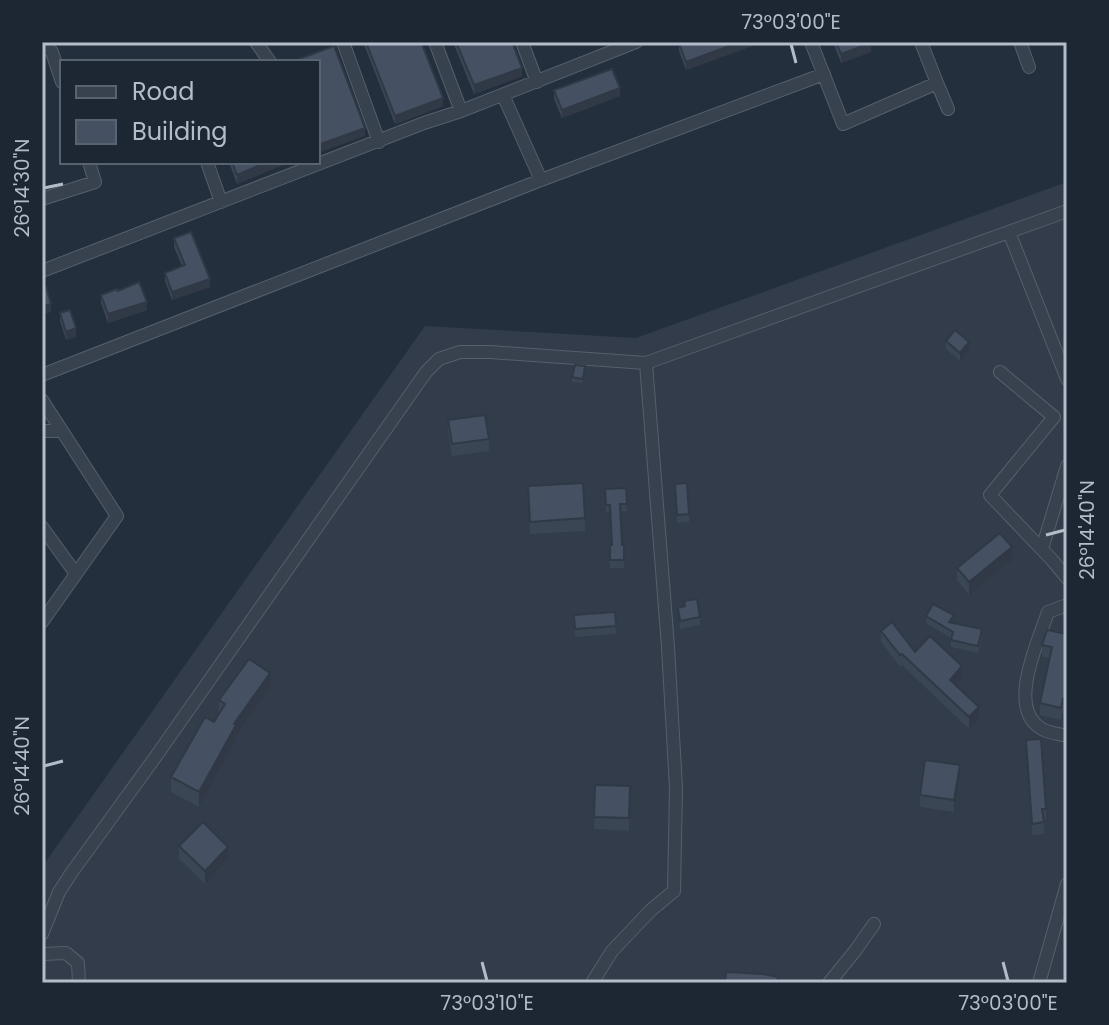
<svg xmlns="http://www.w3.org/2000/svg" width="1109" height="1025" font-family="Poppins,sans-serif">
  <style>
    .airport { fill: #323c4b }
    .lines { fill: none; stroke-linecap: round; stroke-linejoin: round }
    .minor-casing { stroke: #565f6c; stroke-width: 14 }
    .minor { stroke: #38414e; stroke-width: 12 }
    .wall { fill: #3b4654 }
    .shaded-wall { fill: #303945 }
    .building { fill: #455162; stroke: #303945; stroke-width: 2 }
    .ticks { fill: none; stroke: #b4bcc9; stroke-width: 3 }
    .neatline { fill: none; stroke: #b4bcc9; stroke-width: 3 }
    .ticks-label { font-size: 20px; text-anchor: middle; fill: #b4bcc9 }
  </style>
  <rect width="100%" height="100%" fill="#242f3e"/>
  <path class="airport" d="M1067 182V983H42V867L425 326 636 338Z"/>
  <g class="lines">
    <g class="minor-casing">
      <path id="minor" d="M42 42 52 52 62 82
        M256 42 270 62
        M343 42 379 142
        M435 42 461 111
        M522 42 537 82
        M811 42 843 124 937 83 921 42
        M1020 42 1029 67
        M937 83 948 109
        M503 95 541 180
        M207 162 221 202
        M42 199 95 182 89 162
        M1009 232 1067 379
        M42 271 424 123 461 111 636 42
        M1000 372 1054 417 990 495 1052 560 1067 578
        M42 375 541 180 824 74
        M42 400 117 516 42 622
        M42 431H62
        M42 527 76 574
        M1042 549 1067 466
        M1067 605 1048 612C1038 642 1006 709 1042 729 1049 733 1059 734 1067 736
        M42 934 59 892 72 872 154 759 426 372 439 359 460 352H490L646 363 1067 211
        M42 954 66 953 78 963 79 983
        M592 983 612 951 651 910 674 891 676 788 668 647 646 363
        M829 983 855 951 874 924
        M1039 983 1067 884"/>
    </g>
    <use href="#minor" class="minor"/>
  </g>
  <path class="wall" d="M363 42H421L443 106 395 124Z
    M453 42H512L522 76 474 94Z
    M763 42 686 70 679 51V43Z
    M833 42H870L871 52 841 63Z
    M554 90 620 96 562 118 554 99Z
    M229 162H285V164L237 184Z
    M174 238 210 287 172 300 165 281V273L182 266 174 247Z
    M101 295 147 310 108 323 101 303Z
    M60 313 76 337 66 340 60 321Z
    M946 341 969 350 960 361 946 349Z
    M585 371 583 383 572 382V377Z
    M448 420 489 439V451L452 456 448 432Z
    M528 486 585 518V531L530 534Z
    M626 488 627 511 620 512 622 545H624V568H610V545H612L610 512 606 513 605 489Z
    M675 493 689 514V522L677 523Z
    M1012 560 969 595 957 580V568Z
    M684 601 700 617V625L680 629 678 608 684 606Z
    M615 612 616 634 575 637 574 615Z
    M926 616 953 623 982 637 978 653 951 647V638L926 623Z
    M881 631 915 652 962 678 955 685 979 719 969 729 902 665 900 667 881 642Z
    M1067 634V710H1063L1061 720 1040 715V703L1050 658 1042 657V645Z
    M270 688 236 736V740L199 807 171 792V777L214 722 219 714V700Z
    M1026 740 1046 809V820H1044V834L1032 835Z
    M960 777 954 812 920 807V795Z
    M595 785 630 786 629 831 594 829Z
    M179 846 228 859 205 884 179 859Z"/>
  <path class="shaded-wall" d="M740 42H763L686 70V62Z
    M871 43V52L841 63V54Z
    M522 68V76L474 94V85Z
    M620 88V96L562 118V110Z
    M443 98V106L395 124V116Z
    M365 128V136L318 153V145Z
    M267 162H285V164L237 184V175Z
    M210 279V287L172 300V292Z
    M147 302V310L108 323V314Z
    M51 304V312L42 315V307Z
    M76 328V337L66 340V332Z
    M969 342V350L960 361V353Z
    M1012 547V560L969 595V582Z
    M962 666V678L950 692V680Z
    M270 673V688L236 736V740L199 807V792L234 724Z
    M979 707V719L969 729V717Z
    M960 765V777L954 812V800Z
    M228 847V859L205 884V871Z"/>
  <path class="building" d="M366 42H421L443 98 395 116Z
    M456 42H512L522 68 474 85Z
    M680 42H740L686 62 679 43Z
    M836 42H870L871 43 841 54Z
    M334 46 365 128 318 145V62H291Z
    M612 69 620 88 562 110 554 90Z
    M232 162H267L237 175Z
    M191 232 210 279 172 292 165 273 185 265 174 238Z
    M139 282 147 302 108 314 101 295 117 289 118 291Z
    M46 287 51 304 42 307V288Z
    M70 310 76 328 66 332 60 313Z
    M955 330 969 342 960 353 946 341Z
    M575 365 585 366 583 379 572 377Z
    M485 415 489 439 452 444 448 420Z
    M583 483 585 518 530 522 528 486Z
    M687 483 689 514 677 515 675 484Z
    M626 488 627 504H620L622 545H624V560H610V545H612L610 505H606L605 489Z
    M1000 533 1012 547 969 582 957 568Z
    M697 599 700 617 680 621 678 608 685 606 684 601Z
    M933 604 954 615 949 622 982 629 978 646 951 640 953 632 926 616Z
    M615 612 616 626 575 629 574 615Z
    M892 622 915 652 930 636 962 666 950 680 979 707 969 717 902 654 900 655 881 631Z
    M1047 630 1067 634V699H1063L1061 708 1040 703 1052 647 1042 645Z
    M249 659 270 673 234 724 236 725 199 792 171 777 205 717 214 722 225 704 219 700Z
    M1041 739 1046 809H1042L1044 822 1032 824 1026 740Z
    M925 760 960 765 954 800 920 795Z
    M595 785 630 786 629 818 594 817Z
    M203 822 228 847 205 871 179 846Z
    M726 972 763 974 778 977 777 983H725Z"/>
  <path class="ticks" d="M791 44 796 63M44 188 63 184M1046 535 1065 530M44 766 63 761M482 962 487 981M1003 962 1008 981"/>
  <rect width="1109" height="1025" fill="none" stroke="#1d2633" stroke-width="88"/>
  <rect x="60" y="60" width="260" height="104" fill="#1d2633" stroke="#59626f" stroke-width="2"/>
  <rect x="76" y="86" width="40" height="12" fill="#38414e" stroke="#59626f" stroke-width="2"/>
  <text x="132" y="100" font-size="24" fill="#b4bcc9">Road</text>
  <rect x="76" y="120" width="40" height="24" fill="#455162" stroke="#59626f" stroke-width="2"/>
  <text x="132" y="140" font-size="24" fill="#b4bcc9">Building</text>
  <rect x="44" y="44" width="1021" height="937" class="neatline"/>
  <g class="ticks-label">
    <text x="791" y="29">73°03'00"E</text>
    <text transform="translate(22 188) rotate(-90)" y="7">26°14'30"N</text>
    <text transform="translate(1087 530) rotate(-90)" y="7">26°14'40"N</text>
    <text transform="translate(22 766) rotate(-90)" y="7">26°14'40"N</text>
    <text x="487" y="1010">73°03'10"E</text>
    <text x="1008" y="1010">73°03'00"E</text>
  </g>
</svg>
